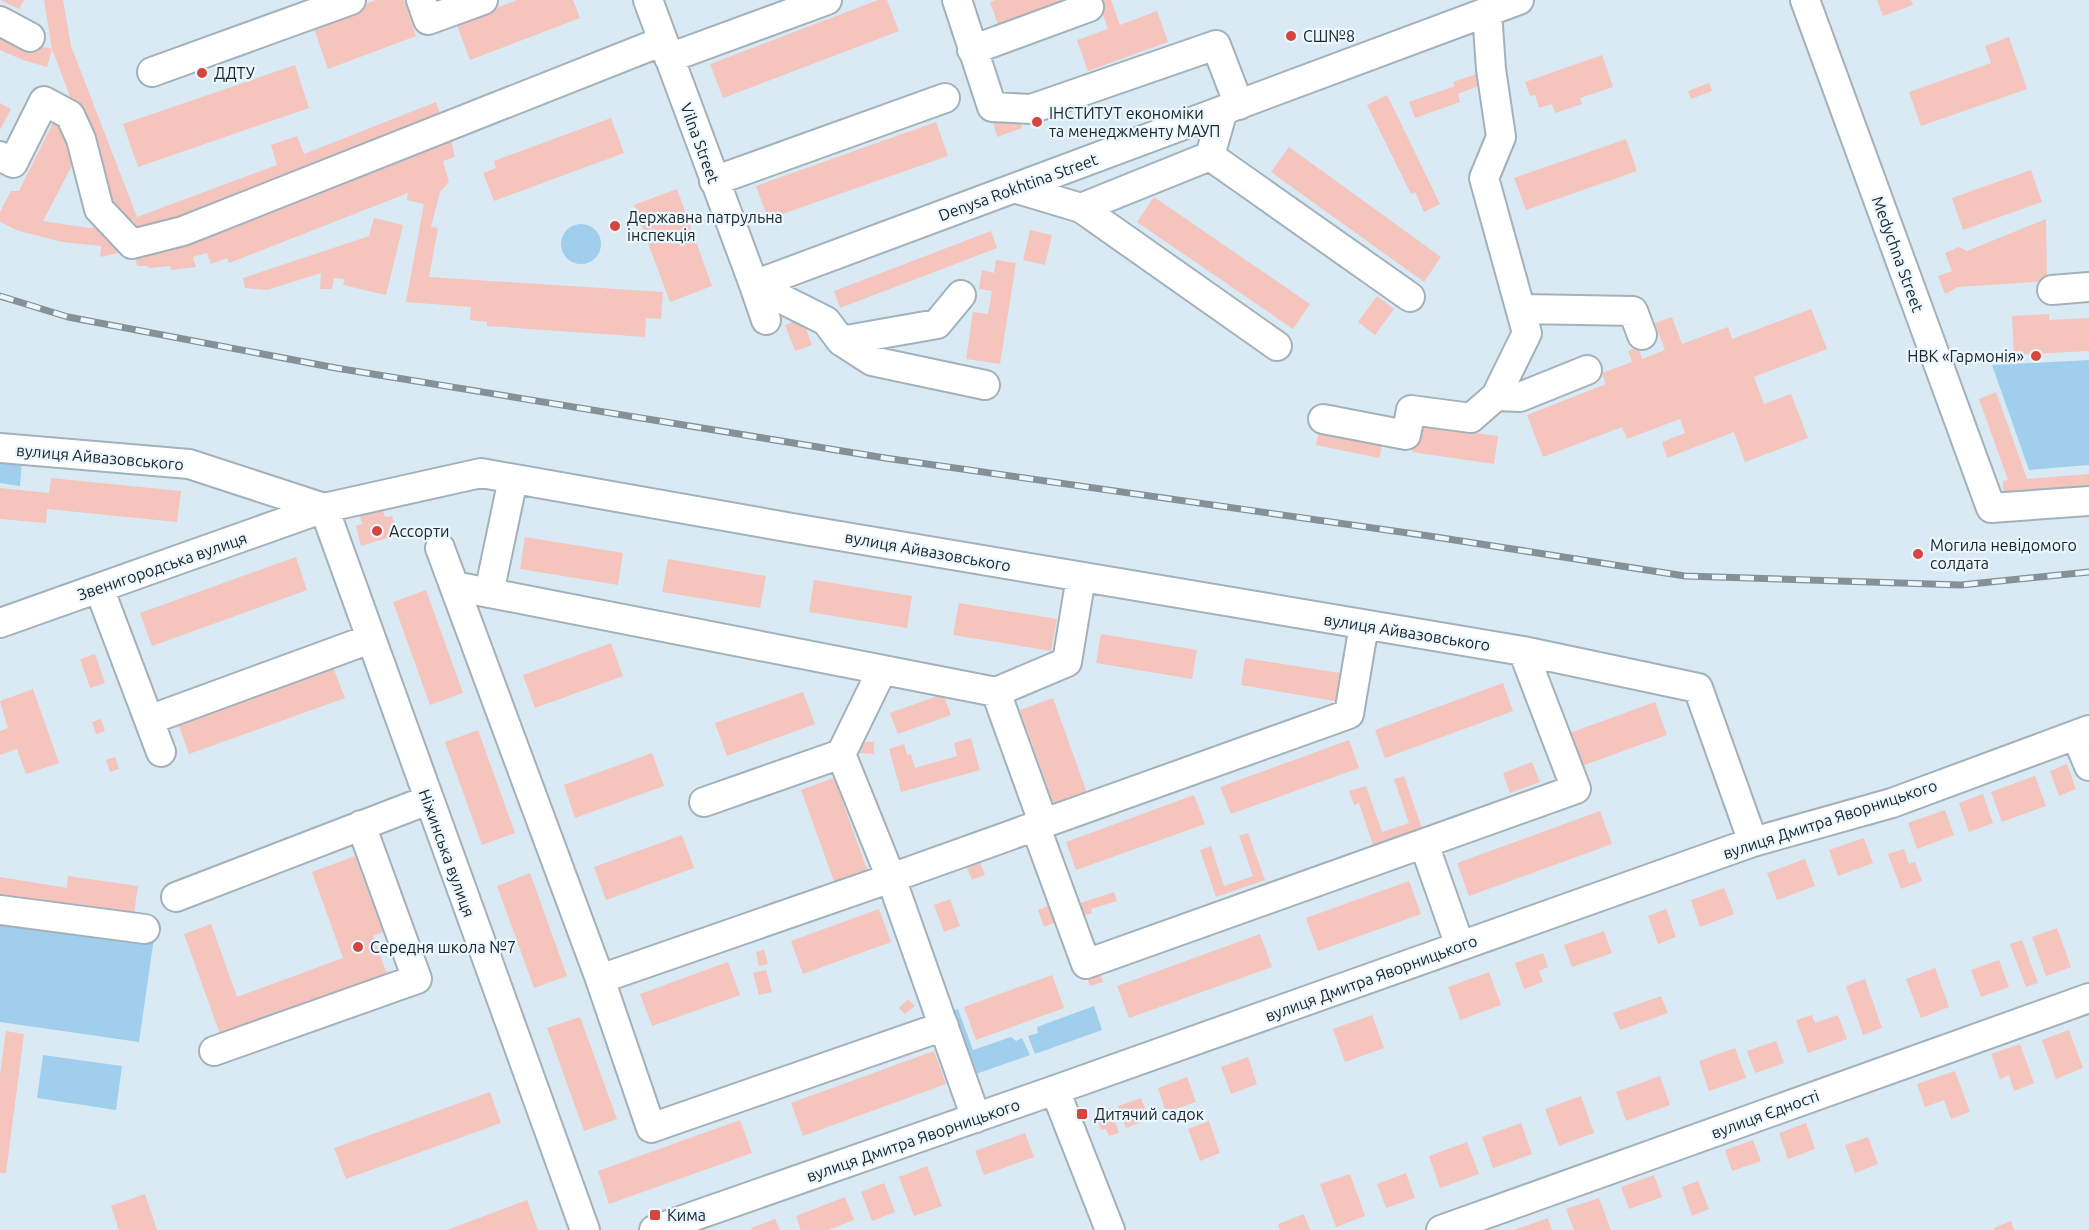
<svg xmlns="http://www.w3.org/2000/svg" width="2089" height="1230" font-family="Ubuntu,sans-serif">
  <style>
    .green { fill: #a0cfee }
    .building { fill: #f4c4bd }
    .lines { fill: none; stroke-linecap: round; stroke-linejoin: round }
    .minor-casing { stroke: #a2b1ba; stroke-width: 32 }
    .minor { stroke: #fff; stroke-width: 28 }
    .rail-casing { stroke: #859198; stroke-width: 7 }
    .rail { stroke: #eaf7ff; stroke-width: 4.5; stroke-dasharray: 14; stroke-linecap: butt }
    .poi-dot { fill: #d5463f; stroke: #eaf7ff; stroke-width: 2 }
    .labels { text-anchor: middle; stroke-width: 4.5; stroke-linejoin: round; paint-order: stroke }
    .poi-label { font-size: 16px; fill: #20262a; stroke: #eaf7ff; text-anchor: start }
    .street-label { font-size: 16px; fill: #20262a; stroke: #eaf7ff }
  </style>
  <rect width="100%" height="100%" fill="#daeaf4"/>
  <path class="green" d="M561 244a20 20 0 1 1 40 0a20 20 0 1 1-40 0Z
    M2089 360V465L2029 470 1992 365Z
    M0 458 22 461 20 486 0 483Z
    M0 916 154 938 139 1042 0 1022Z
    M1094 1006 1102 1030 1035 1054 1028 1036 1038 1033 1037 1027Z
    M958 1009 973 1050 1011 1037 1016 1041 1022 1038 1030 1055 973 1075 950 1012Z
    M43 1055 122 1066 116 1110 37 1098Z"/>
  <path class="building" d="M0 0H24L19 9Z
    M44 0H63L71 46 137 217 277 165 271 145 297 136 304 154 436 102 442 119 139 234 134 221 116 217 52 49Z
    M376 0H404L416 36 328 69 312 23Z
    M517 0H573L580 18 470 60 456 23Z
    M878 0H887L899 31 723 98 710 64Z
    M995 0H1083L1000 30 990 2Z
    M1098 0H1111L1120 25 1157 11 1168 42 1088 71 1077 40 1108 29Z
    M1877 0H1911L1913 5 1883 16Z
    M0 29 32 44 52 49 47 67 23 60 0 50Z
    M2009 37 2027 89 1921 126 1909 92 1991 63 1985 46Z
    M1602 55 1613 87 1580 98 1582 104 1555 113 1552 104 1539 108 1535 95 1530 96 1525 82Z
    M295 65 309 108 138 167 123 124Z
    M1477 74 1481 85 1458 94 1460 102 1415 118 1409 102 1455 86 1453 82Z
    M1709 83 1712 91 1691 99 1688 91Z
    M1387 95 1440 204 1424 212 1415 192 1411 194 1367 105Z
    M0 103 11 109 0 130Z
    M1018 114 1022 128 997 137 993 122Z
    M611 118 624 153 494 201 483 173 496 168 494 161Z
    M936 122 948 156 768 219 756 186Z
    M53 123 72 131 77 156 43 221 89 228 109 226 117 232 119 253 100 257 101 246 62 242 19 231 0 222V212L11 191H19Z
    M451 139 455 157 443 161 449 182 440 192 431 227 438 228 429 277 663 292 661 319 646 318 645 337 487 326V322L470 320 471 307 406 302 424 204 407 200 408 193 229 263 227 258 211 264 207 253 193 257 196 267 171 270 170 266 149 268 148 266H137L134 249Z
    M1626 139 1637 171 1526 210 1514 178Z
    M1289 147 1441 257 1424 282 1271 172Z
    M2031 170 2042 202 1963 230 1952 198Z
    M677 189 712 286 670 302 634 205Z
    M1154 197 1310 304 1293 329 1137 222Z
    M374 218 403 225 386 295 343 285 345 279 334 278 332 289H320L321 273 267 290 245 288 243 278 369 236Z
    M2046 219 2047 281 1958 287 1945 294 1938 276 1952 271 1945 253 1959 247 1967 251Z
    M1030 230 1052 235 1045 265 1023 260Z
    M991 231 997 248 840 308 834 291Z
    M996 260 1016 263 1000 364 966 359 973 312 988 314 992 291 979 289 982 270 994 273Z
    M1377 296 1394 309 1375 335 1358 322Z
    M1811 309 1827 349 1754 377 1764 404 1791 394 1808 438 1745 462 1734 432 1667 458 1662 442 1685 433 1680 419 1627 439 1622 427 1543 457 1527 415 1606 384 1602 373 1632 362 1628 351 1638 347 1642 359 1665 350 1655 323 1672 317 1682 344 1728 327 1732 339Z
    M2049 314V320L2089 318V351L2014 355 2012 316Z
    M802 318 812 345 795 351 785 325Z
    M1996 392 2027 479 2089 474V494L2004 500 2003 481 2008 480 1979 399Z
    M1416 425 1498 436 1494 464 1412 452Z
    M1319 430 1383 442 1379 458 1316 445Z
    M51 478 181 491 177 522 47 509 46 523 0 519V488L49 493Z
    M382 507 385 517 392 516 397 535 361 546 356 526 362 524 359 513Z
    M525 537 623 553 618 585 520 569Z
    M296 557 307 590 152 646 140 613Z
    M668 559 766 576 760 608 662 592Z
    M814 580 912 596 907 628 809 612Z
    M426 590 463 693 430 705 393 602Z
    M959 603 1057 619 1051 651 953 635Z
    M1101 634 1197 650 1192 679 1096 663Z
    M611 643 623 676 535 708 523 675Z
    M95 654 105 683 90 688 80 659Z
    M1245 658 1340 673 1335 701 1241 685Z
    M333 667 345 698 189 754 178 723Z
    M1503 683 1513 711 1385 758 1375 730Z
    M33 689 59 763 26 774 17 749 0 755V731L8 728 0 701Z
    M803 692 815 724 727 756 715 723Z
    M943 694 951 715 898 734 890 713Z
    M1053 698 1087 793 1054 805 1020 710Z
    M1655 702 1667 735 1579 767 1567 734Z
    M101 719 105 731 96 734 92 722Z
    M478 730 515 833 482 845 445 742Z
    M971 738 980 770 901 792 889 749 904 744 907 755 911 754 915 768 957 756 954 743Z
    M1349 740 1359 768 1231 814 1220 787Z
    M860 742H874V754L859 753Z
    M652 753 664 786 575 818 564 785Z
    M115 757 119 769 110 772 106 760Z
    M1532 762 1540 782 1510 793 1503 773Z
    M2067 764 2076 789 2059 796 2050 771Z
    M1404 776 1425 837 1374 848 1359 803 1354 805 1349 791 1366 786 1382 832 1409 823 1394 779Z
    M2035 776 2046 806 2002 822 1991 792Z
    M834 778 868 872 835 884 801 790Z
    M1983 794 1993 823 1969 832 1959 803Z
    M1194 795 1205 824 1076 870 1066 842Z
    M1945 810 1954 835 1917 849 1908 823Z
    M1600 811 1612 844 1469 896 1457 863Z
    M1248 833 1265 880 1216 897 1200 850 1211 846 1224 886 1253 876 1239 836Z
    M682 835 694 868 606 900 594 867Z
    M1864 838 1873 863 1838 876 1829 850Z
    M1904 849 1909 864 1915 862 1922 881 1901 889 1888 854Z
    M355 856 383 932 373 936 387 974 220 1034 184 934 211 924 237 997 343 958 312 872Z
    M1805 859 1815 886 1777 900 1767 873Z
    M979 860 985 875 972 880 966 865Z
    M530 873 567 976 534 988 497 886Z
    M68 876 138 886 133 920 0 902V877L67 888Z
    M1409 881 1421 914 1318 951 1306 918Z
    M1724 888 1734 914 1700 927 1691 900Z
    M1114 892 1117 901 1091 909 1092 913 1078 917 1074 905Z
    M950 899 960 926 944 932 934 905Z
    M1050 905 1056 922 1044 927 1038 910Z
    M879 909 891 942 803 974 791 941Z
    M1666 909 1676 937 1658 944 1648 916Z
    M2057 928 2071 967 2046 976 2032 937Z
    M1604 931 1612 953 1572 967 1564 945Z
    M1260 934 1272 967 1129 1018 1117 986Z
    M2022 940 2038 983 2026 987 2010 944Z
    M764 950 768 964 759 966 756 952Z
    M1543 953 1548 967 1539 971 1543 982 1524 989 1515 963Z
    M1999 960 2009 987 1981 997 1971 970Z
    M728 962 740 995 652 1026 640 994Z
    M1097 965 1103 982 1090 986 1084 969Z
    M1935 968 1949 1007 1921 1018 1906 979Z
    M766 970 772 992 759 995 753 973Z
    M1489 972 1501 1005 1460 1020 1448 987Z
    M1052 975 1064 1008 976 1040 964 1007Z
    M1865 979 1882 1028 1863 1035 1846 986Z
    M1661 996 1668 1013 1620 1030 1613 1013Z
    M908 999 915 1006 905 1014 899 1008Z
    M1372 1015 1384 1048 1345 1062 1333 1029Z
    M1812 1015 1815 1023 1838 1015 1847 1039 1808 1053 1796 1020Z
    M580 1017 617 1119 584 1131 547 1028Z
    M2069 1030 2083 1068 2056 1079 2042 1040Z
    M6 1031 24 1034 6 1173H0V1075Z
    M1776 1041 1784 1063 1755 1073 1747 1051Z
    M2020 1044 2034 1083 2014 1091 2009 1075 2000 1079 1991 1054Z
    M1735 1048 1746 1078 1709 1091 1699 1061Z
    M934 1051 946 1084 803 1136 791 1103Z
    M1248 1057 1257 1084 1231 1094 1221 1067Z
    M1955 1071 1970 1112 1951 1119 1944 1100 1925 1107 1917 1084Z
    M1660 1076 1670 1105 1626 1121 1616 1092Z
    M1187 1077 1196 1102 1166 1112 1158 1088Z
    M490 1092 501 1123 346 1179 334 1148Z
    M1581 1096 1594 1133 1559 1146 1545 1109Z
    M1141 1098 1149 1119 1126 1128 1118 1106Z
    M1110 1108 1119 1133 1109 1136 1106 1129 1101 1130 1095 1113Z
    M740 1120 752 1153 609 1204 598 1171Z
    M1209 1121 1220 1153 1200 1161 1188 1129Z
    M1521 1123 1532 1154 1493 1168 1482 1137Z
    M1806 1123 1815 1149 1788 1159 1779 1133Z
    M1025 1133 1034 1157 984 1175 975 1151Z
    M1868 1137 1878 1164 1855 1173 1845 1145Z
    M1753 1140 1761 1161 1732 1171 1725 1150Z
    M1467 1142 1479 1174 1440 1188 1429 1156Z
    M927 1166 942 1206 914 1216 899 1177Z
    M1406 1173 1415 1198 1386 1208 1377 1184Z
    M1350 1174 1365 1216 1336 1227 1320 1184Z
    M1654 1175 1662 1197 1629 1209 1621 1187Z
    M1698 1181 1709 1209 1692 1216 1682 1187Z
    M884 1183 895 1212 872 1221 861 1192Z
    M145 1194 157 1230H119L111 1206Z
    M845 1197 854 1220 828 1230H801L796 1216Z
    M1599 1198 1611 1230H1574L1566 1209Z
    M527 1200 538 1230H447Z
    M1304 1214 1310 1230H1280L1278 1224Z
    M1548 1218 1552 1230H1514Z
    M775 1219 780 1230H752L751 1228Z
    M2011 1221 2014 1230H1995L1994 1228Z"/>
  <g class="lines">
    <g class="minor-casing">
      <path id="minor" d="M421 0 428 20 483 0
        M648 0 754 285 1519 0
        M957 0 992 107 1031 109 1216 45 1239 105
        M1805 0 1991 508 2089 501
        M0 21 30 37
        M972 50 1089 7
        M669 58 827 0
        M152 72 351 0
        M1223 110 1210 156 1410 297
        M0 156 13 163 44 101 70 115 81 139 99 209 132 244 183 231 663 41
        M714 181 945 98
        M1014 188 1081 208 1277 346
        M1081 208 1210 156
        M2052 290 2089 287
        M1521 309 1633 311 1642 335
        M766 320 754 285 826 321 841 341 937 324 961 295
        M841 341 872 361 985 385
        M1496 396 1520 397 1587 370
        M1323 419 1406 435 1411 410 1471 418 1496 396 1527 333 1484 178 1501 137 1491 69 1487 12
        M0 448 189 464 324 508 481 473 792 528 1523 651 1698 688 1753 842
        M440 548 600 979 651 1128 944 1026
        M454 586 996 692 1067 662 1081 577
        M99 588 161 752
        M489 593 513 479
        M0 623 324 508 585 1230
        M882 670 841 754 891 878 976 1118
        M996 692 1043 822
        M149 720 370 639
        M2076 735 2089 766
        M704 802 841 754
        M1035 825 1086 964 1576 789 1523 651
        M1424 844 1460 946
        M176 897 428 800
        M0 910 145 929
        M600 979 891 878 1349 714 1364 625
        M214 1051 417 979 361 825
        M1055 1090 1110 1230
        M654 1230 1055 1090 1753 842 1892 803 2089 730
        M1441 1230 2089 998"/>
    </g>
    <use href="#minor" class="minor"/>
    <g class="rail-casing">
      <path id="rail" d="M0 296 68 317 336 368 885 458 1429 536 1685 576 1961 585 2089 572"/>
    </g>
    <use href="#rail" class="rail"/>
  </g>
  <g class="poi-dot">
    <circle cx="1291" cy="36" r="6"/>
    <circle cx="202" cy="73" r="6"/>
    <circle cx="1037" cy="122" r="6"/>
    <circle cx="615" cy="226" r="6"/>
    <circle cx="2036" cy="356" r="6"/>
    <circle cx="377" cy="531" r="6"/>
    <circle cx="1918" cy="554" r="6"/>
    <circle cx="358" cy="947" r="6"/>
    <rect x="1076" y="1108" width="12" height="12" rx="3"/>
    <rect x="649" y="1209" width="12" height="12" rx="3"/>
  </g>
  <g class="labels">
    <g class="poi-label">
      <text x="1303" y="42">СШ№8</text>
      <text x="214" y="79">ДДТУ</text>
      <text x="1049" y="119">ІНСТИТУТ економіки<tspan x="1049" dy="18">та менеджменту МАУП</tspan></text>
      <text x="627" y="223">Державна патрульна<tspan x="627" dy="18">інспекція</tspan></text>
      <text x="2024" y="362" text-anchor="end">НВК «Гармонія»</text>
      <text x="389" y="537">Ассорти</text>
      <text x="1930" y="551">Могила невідомого<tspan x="1930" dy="18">солдата</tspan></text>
      <text x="370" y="953">Середня школа №7</text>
      <text x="1094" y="1120">Дитячий садок</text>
      <text x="667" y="1221">Кима</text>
    </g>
    <g class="street-label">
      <text transform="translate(700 143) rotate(70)" y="6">Vilna Street</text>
      <text transform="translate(1018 187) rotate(-20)" y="6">Denysa Rokhtina Street</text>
      <text transform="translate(1898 254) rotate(70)" y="6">Medychna Street</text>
      <text transform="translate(100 457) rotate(5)" y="6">вулиця Айвазовського</text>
      <text transform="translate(928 551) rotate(10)" y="6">вулиця Айвазовського</text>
      <text transform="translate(162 566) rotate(-19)" y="6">Звенигородська вулиця</text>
      <text transform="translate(1407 632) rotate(9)" y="6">вулиця Айвазовського</text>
      <text transform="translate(1830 819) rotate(-18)" y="6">вулиця Дмитра Яворницького</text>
      <text transform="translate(447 853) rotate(70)" y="6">Ніжинська вулиця</text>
      <text transform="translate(1371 978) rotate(-20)" y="6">вулиця Дмитра Яворницького</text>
      <text transform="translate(1765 1114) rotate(-20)" y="6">вулиця Єдності</text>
      <text transform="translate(913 1140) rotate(-19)" y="6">вулиця Дмитра Яворницького</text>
    </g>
  </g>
</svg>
